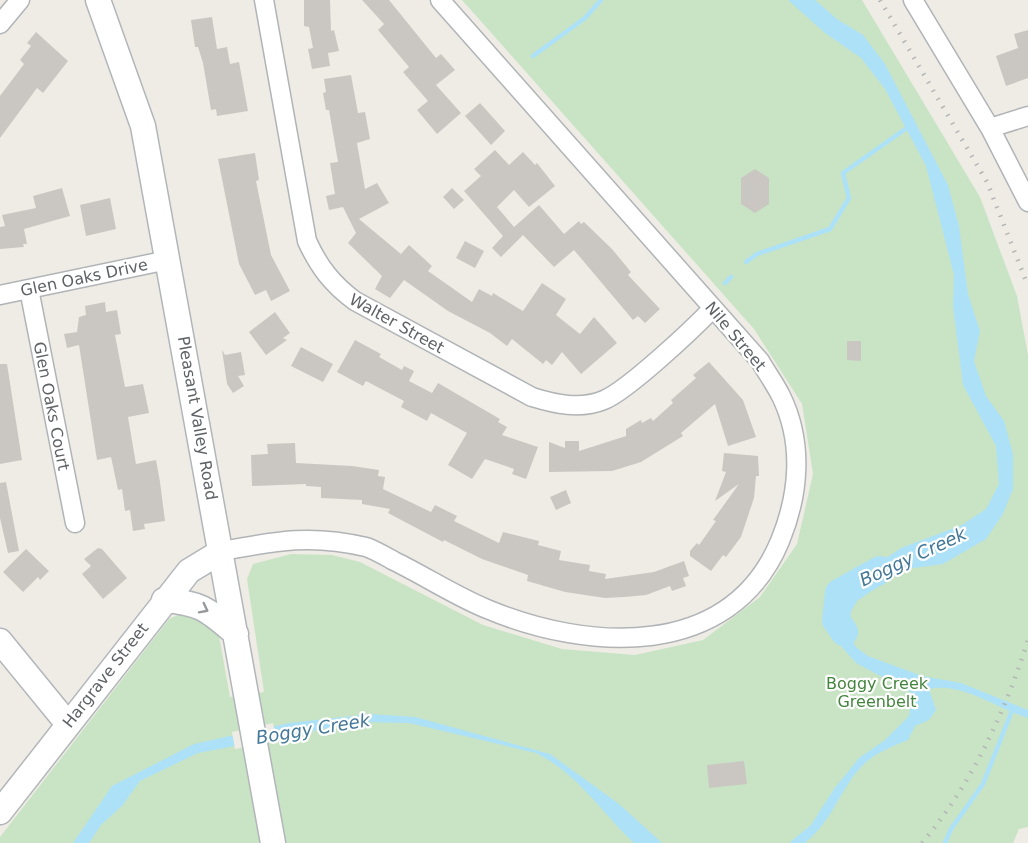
<svg xmlns="http://www.w3.org/2000/svg" width="1028" height="843" font-family="'DejaVu Sans',sans-serif">
  <style>
    .green { fill: #c9e4c5 }
    .water { fill: #ade1f8 }
    .pier { fill: #efece6 }
    .lines { fill: none; stroke-linecap: round; stroke-linejoin: round }
    .stream { stroke: #ade1f8; stroke-width: 4.5 }
    .river { stroke: #ade1f8; stroke-width: 28 }
    .building { fill: #cac7c3 }
    .street-casing { stroke: #b1b4b7; stroke-width: 21 }
    .secondary-casing { stroke: #b2b6ba; stroke-width: 27 }
    .street { stroke: #fff; stroke-width: 18 }
    .secondary { stroke: #fff; stroke-width: 24 }
    .rail { stroke: #b4b5b5; stroke-width: 4.5; stroke-dasharray: 1.5 8; stroke-linecap: butt }
    .oneway { stroke: #96999b }
    .labels { text-anchor: middle; stroke-width: 4.5; stroke-linejoin: round; paint-order: stroke }
    .street-label { font-size: 16px; fill: #5e6265; stroke: #fff }
    .park-label { font-size: 16px; fill: #43853d; stroke: #fff }
    .water-label { font-size: 18px; font-style: italic; fill: #447898; stroke: #fff }
  </style>
  <rect width="100%" height="100%" fill="#efece6"/>
  <path class="green" d="M462 0H862L980 197 1017 296 1028 355V827L1019 829 1013 843H0V837L169 619 192 608 218 630 230 697 264 692 247 579 253 564 291 554 332 555 360 562 483 625 562 649 635 655 703 640 760 597 797 544 813 474 802 404 754 329Z"/>
  <path class="water" d="M788 0H815L837 19 863 35 885 64 948 185 959 226 968 294 980 331 974 361 986 396 1004 421 1013 454V489L1003 514 986 539 943 564 907 569 883 583 857 601 843 625 856 647 868 656 922 676 961 683 1028 710V718C997 709 963 682 929 689L936 710 929 720 915 726 908 740C893 746 875 753 863 765 840 788 835 818 805 843H789L811 825 834 789 859 758 885 740 909 716 912 693 856 663 839 644 829 616 833 600 863 574 901 548 962 525 986 509 999 484 996 446 963 385 953 307 954 275 926 166 885 89 861 58 825 33Z
    M370 714 415 717 550 754 619 804 662 843H634C602 813 577 773 536 753L409 723 361 722 198 753 140 781 122 806 101 825 89 843H73L112 786 194 744 289 723Z"/>
  <path class="pier" d="M273 723 276 741 235 749 232 732Z"/>
  <g class="lines">
    <path class="stream" d="M533 56 585 18 601 0
      M746 262 757 254 830 229 849 198 843 173 911 125
      M725 283 731 277
      M945 843 951 829 983 784 1013 708"/>
    <path class="river" d="M844 632 836 620 839 593 880 570"/>
  </g>
  <path class="building" d="M304 0H330L331 31 334 30 339 51 328 53 330 66 312 69 308 49 313 48 309 27 304 26Z
    M362 0H389L436 58 441 54 455 70 436 85 461 113 437 134 417 110 428 101 403 72 409 67 378 30 384 24Z
    M212 17 217 49 227 47 230 64 239 62 248 111 217 116 216 109 211 110 203 63 198 47H195L191 20Z
    M1028 30V78L1006 86 996 56 1018 48 1014 34Z
    M36 32 68 61 43 93 37 88 0 138V96L24 64 20 60 31 46 27 43Z
    M351 75 358 113 365 112 370 139 357 143 365 189 377 183 389 203 359 219 401 254 409 245 432 266 428 271 472 302 479 289 492 296 493 293 523 311 542 283 566 299 556 315 580 334 594 317 617 343 581 374 562 352 552 365 546 360 543 364 512 339 507 346 490 333 448 311 404 280 390 298 375 289 382 276 348 243 356 233 343 207 329 210 326 196 335 194 330 163 338 162 329 110H326L323 93 326 92 324 79Z
    M480 103 505 131 491 145 465 116Z
    M495 150 509 165 523 152 535 165 537 163 555 186 529 207 514 190 497 207 514 227 539 205 564 234 579 221 581 224 584 222 612 249 631 272 628 275 660 309 645 323 638 316 633 320 574 250 554 267 523 235 501 257 492 248 503 236 464 191 481 176 474 169Z
    M255 153 259 180 256 181 271 255 290 291 271 301 266 290 255 295 239 264 218 159Z
    M755 169 769 178V204L755 213 741 204V178Z
    M62 188 70 216 24 229 27 244H23L24 247 0 249V227L5 226 2 215 36 208 33 196Z
    M452 188 464 200 454 209 443 197Z
    M110 198 116 229 86 236 80 205Z
    M465 241 484 251 475 268 456 258Z
    M105 302 106 312 117 310 121 334 115 335 125 387 143 384 149 413 128 417 136 464 156 460 160 482 165 521 144 524 145 529 133 531 130 510 125 511 122 489 118 490 111 457 97 460 79 345 67 348 64 334 77 332 79 317 86 315 85 306Z
    M275 312 290 333 283 338 287 340 266 355 249 332Z
    M355 340 381 354 379 357 402 370 404 366 414 371 409 381 432 393 438 383 500 419 498 422 507 427 502 435 538 447 526 479 512 474 514 469 485 459 472 479 448 465 467 433 431 413 427 421 401 407 404 401 366 381 363 386 337 372Z
    M847 341H861V361L847 360Z
    M301 347 333 364 323 382 291 366Z
    M222 350 225 355 241 352 245 375 238 376 244 386 233 393 227 384Z
    M709 362 743 400 756 437 728 446 715 404 681 433 683 436 641 462 612 471 549 472V442L565 448V441H579V451L626 436V429L641 420 642 423 651 418 653 421 673 403 671 400 696 378 693 375Z
    M0 364H7L22 460 0 464Z
    M295 443 296 463 352 466 379 470 378 476 385 477 383 489 431 512 435 505 457 516 454 521 499 543 503 532 539 541 538 545 561 551 559 560 590 565 589 571 606 574 605 579 654 572 684 561 689 576 683 578 686 586 672 591 670 586 646 595 624 597 605 598 565 592 527 581 528 575 482 559 444 540 443 542 388 513 390 509 362 504V500L321 498V487L306 486V484L252 486 251 455 268 454 267 444Z
    M724 453 758 456 759 476H756L754 498 741 537 726 557 723 555 711 571 690 556V551L697 543 699 545 716 521 713 520 739 484 715 501 726 472 722 471Z
    M6 482 19 551 8 553 0 518V483Z
    M566 490 571 503 556 510 550 497Z
    M98 548 102 549 127 578 103 599 82 574 91 566 84 559Z
    M26 549 49 571 40 580 38 577 23 592 3 572Z
    M744 761 747 784 709 788 707 765Z"/>
  <g class="lines">
    <g class="street-casing">
      <path id="street" d="M264 0 307 241C319 267 332 284 355 301L532 397C555 404 580 410 604 400 628 390 693 329 713 308
        M913 0 990 128 1028 202
        M0 24 20 0
        M990 128 1028 116
        M29 289 75 523
        M0 295 168 260
        M222 551C276 541 311 534 366 547 375 550 385 556 394 561 425 576 455 596 487 609 587 651 730 661 780 541 799 495 804 443 781 396 775 384 767 373 760 361L440 0"/>
    </g>
    <g class="secondary-casing">
      <path id="secondary" d="M98 0 143 126 273 843
        M164 600C202 603 208 610 236 634
        M0 641 67 723
        M0 812 189 571 222 551"/>
    </g>
    <use href="#street" class="street"/>
    <use href="#secondary" class="secondary"/>
    <path class="rail" d="M880 0 987 182 1028 286
      M922 843C971 785 1005 713 1028 640"/>
  </g>
  <defs><path id="oneway-chevron" d="M-2-3.5L2.5 0L-2 3.5" fill="none" stroke-width="1.6" stroke-linecap="round" stroke-linejoin="round" transform="scale(1.5)"/></defs>
  <use class="oneway" href="#oneway-chevron" transform="translate(204 609) rotate(27)"/>
  <g class="labels">
    <g class="street-label">
      <text transform="translate(84 277) rotate(-12)" y="6">Glen Oaks Drive</text>
      <text transform="translate(397 323) rotate(29)" y="6">Walter Street</text>
      <text transform="translate(736 336) rotate(50)" y="6">Nile Street</text>
      <text transform="translate(52 406) rotate(79)" y="6">Glen Oaks Court</text>
      <text transform="translate(198 418) rotate(80)" y="6">Pleasant Valley Road</text>
      <text transform="translate(105 675) rotate(-52)" y="6">Hargrave Street</text>
    </g>
    <g class="park-label">
      <text x="877" y="689">Boggy Creek<tspan x="877" dy="18">Greenbelt</tspan></text>
    </g>
    <g class="water-label">
      <text transform="translate(913 557) rotate(-25)" y="6">Boggy Creek</text>
      <text transform="translate(313 729) rotate(-9)" y="6">Boggy Creek</text>
    </g>
  </g>
</svg>
